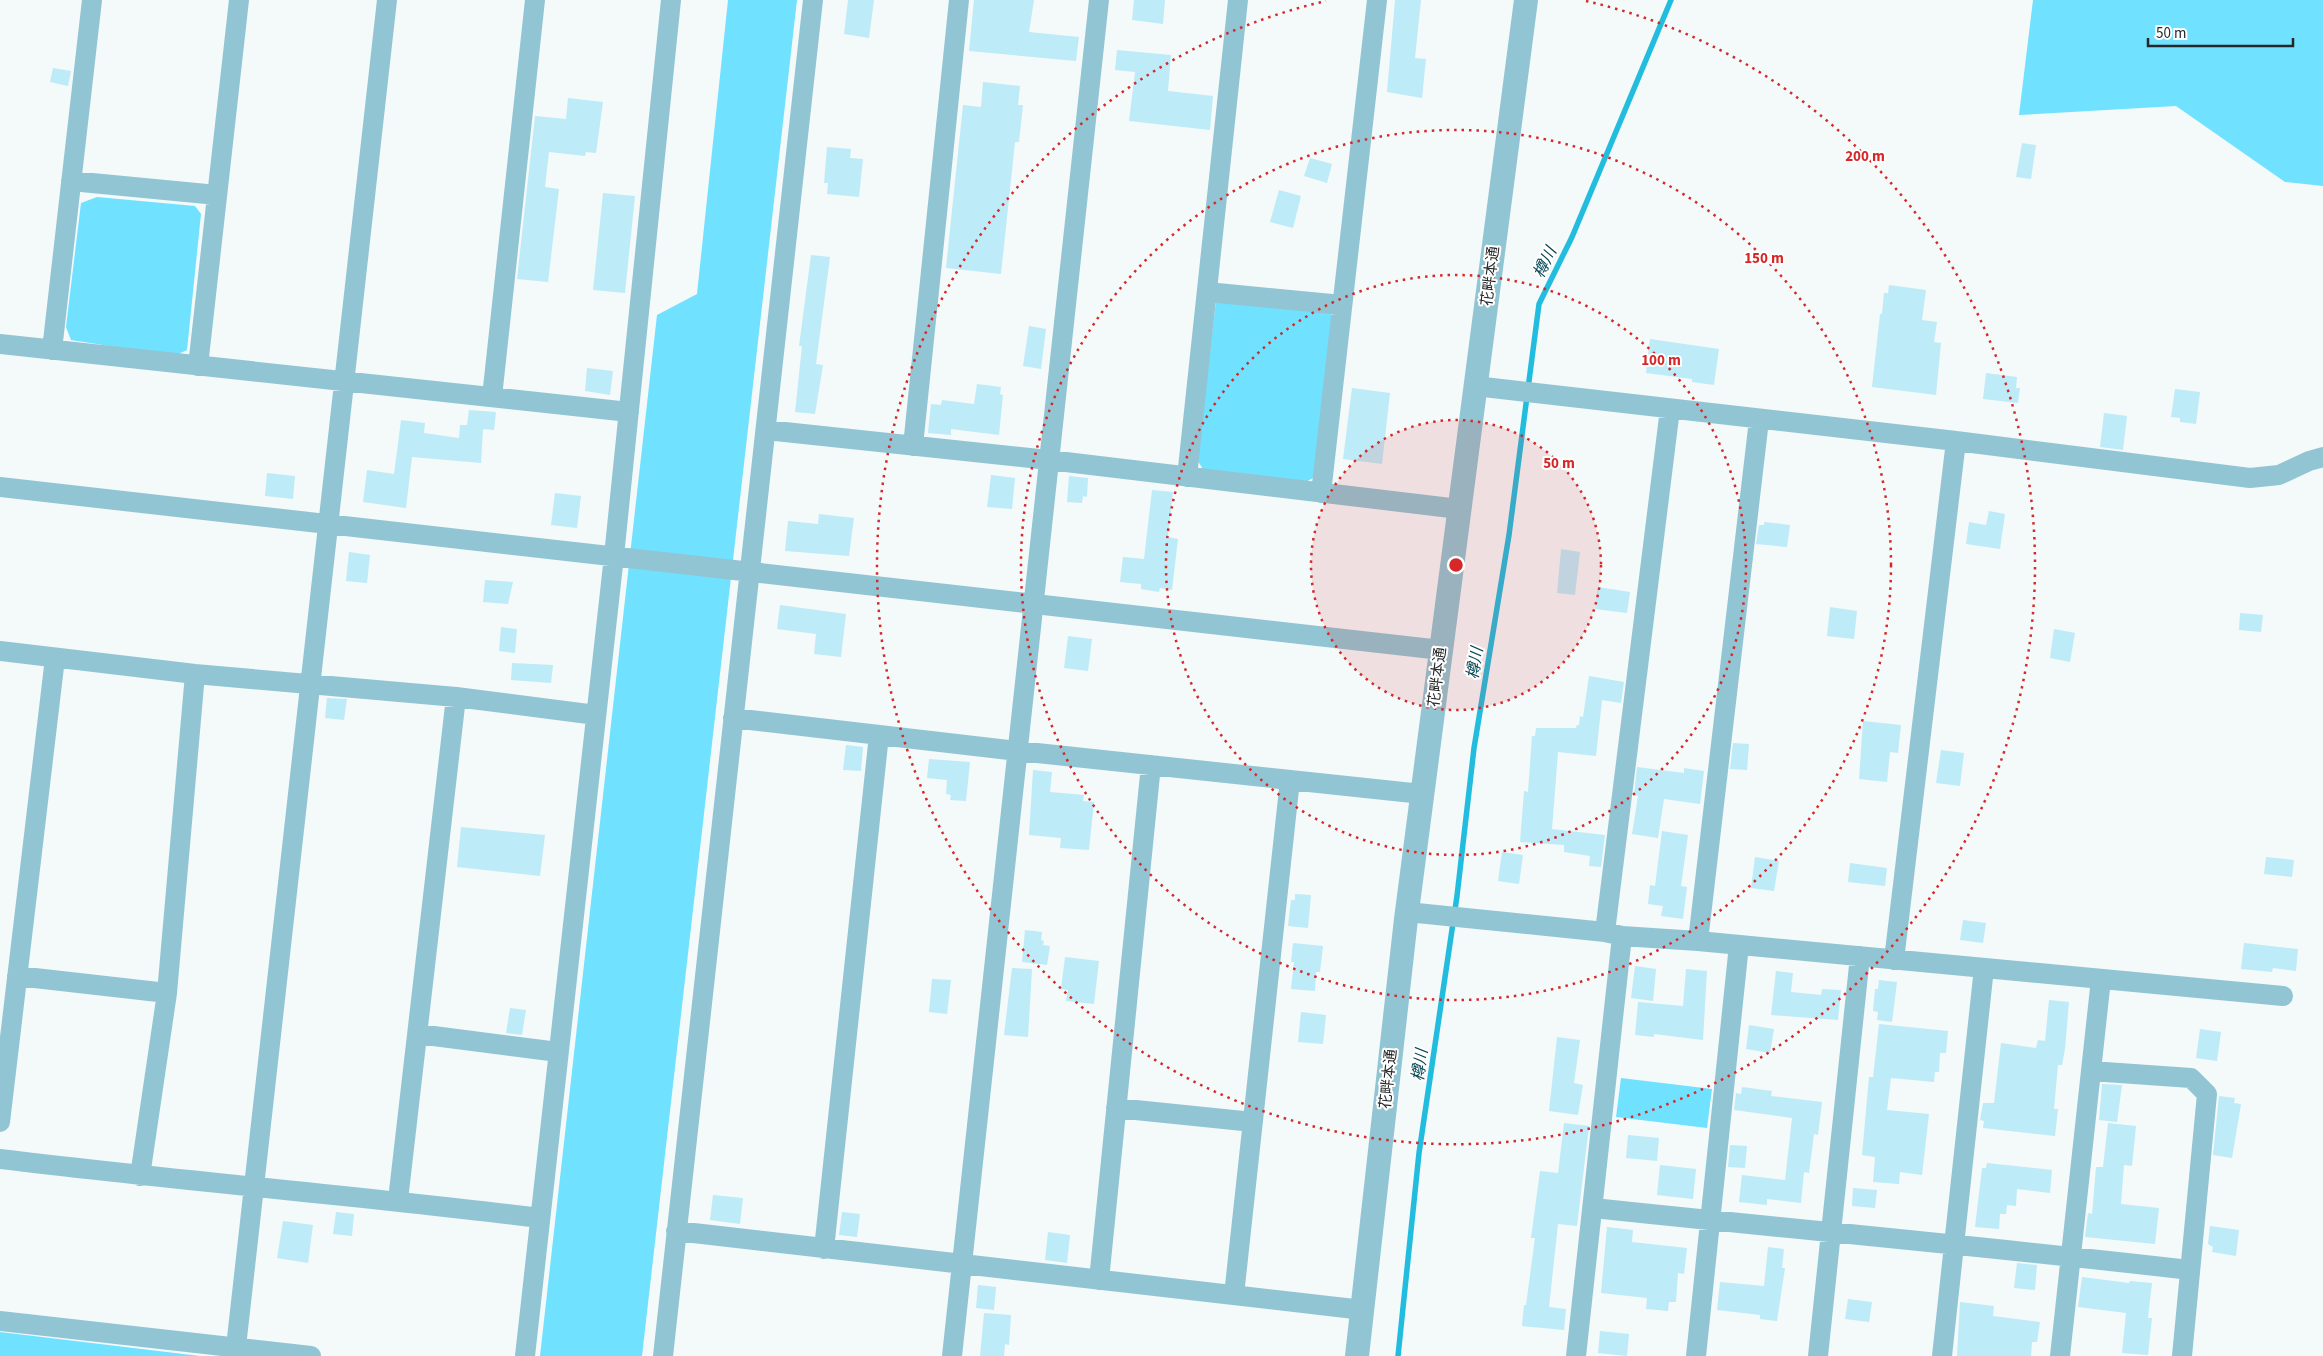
<svg xmlns="http://www.w3.org/2000/svg" width="2323" height="1356" font-family="'Source Sans 3','Noto Sans JP',sans-serif">
  <style>
    .green { fill: #70e1ff }
    .lines { fill: none; stroke-linecap: round; stroke-linejoin: round }
    .stream { stroke: #22bdde; stroke-width: 5.5 }
    .building { fill: #bdebf8 }
    .minor { stroke: #92c5d3; stroke-width: 20 }
    .tertiary { stroke: #92c5d3; stroke-width: 24 }
    .ring { fill: none; stroke: #d62828; stroke-width: 2.5; stroke-dasharray: 2.5 5 }
    .labels { text-anchor: middle; stroke-width: 4; stroke-linejoin: round; paint-order: stroke }
    .street-label { font-size: 15px; fill: #242627; stroke: #fff }
    .water-label { font-size: 16px; font-style: italic; fill: #054654; stroke: #fff }
    .centre { fill: #d62828; stroke: #fff; stroke-width: 2.5 }
    .ring-label { font-size: 15px; text-anchor: middle; font-weight: bold; fill: #d62828; stroke: #fff; stroke-width: 4; stroke-linejoin: round; paint-order: stroke }
  </style>
  <rect width="100%" height="100%" fill="#f4f9fa"/>
  <path class="green" d="M728 0H797L642 1356H540L657 315 697 294Z
    M2033 0H2323V186L2285 182 2176 106 2019 115Z
    M97 197 195 206 201 214 187 350 174 356 71 340 66 327 81 203Z
    M1216 301 1328 310 1333 317 1316 476 1306 482 1203 469 1197 460Z
    M1621 1078 1712 1089 1707 1128 1616 1117Z
    M0 1332 200 1356H0Z"/>
  <g class="lines">
    <path class="stream" d="M1398 1356 1419 1153 1457 896 1474 748 1509 535 1539 304 1572 237 1671 0"/>
  </g>
  <path class="building" d="M848 0H874L869 38 844 34Z
    M974 0H1034L1029 32 1079 37 1076 61 969 51Z
    M1134 0H1165L1163 24 1132 20Z
    M1395 0H1421L1415 58 1426 59 1422 98 1387 92Z
    M1117 50 1171 55 1168 91 1213 96 1210 130 1129 121 1135 72 1115 70Z
    M53 68 71 71 68 86 50 82Z
    M983 82 1020 86 1018 105H1023L1019 142H1015L1001 274 946 268 963 105 981 107Z
    M568 98 603 102 596 153 586 152 585 156 549 152 545 187 559 189 548 282 517 279 535 116 566 119Z
    M2022 143 2036 145 2031 179 2016 177Z
    M827 147 851 149 850 158 863 159 859 197 827 194 828 183H824Z
    M1310 158 1332 164 1327 183 1304 176Z
    M1279 190 1301 196 1293 228 1270 222Z
    M603 193 635 196 625 293 593 290Z
    M811 255 830 257 816 364 823 365 815 414 795 412 802 346H799Z
    M1889 285 1926 290 1922 320 1937 322 1934 342 1941 343 1936 395 1872 387 1880 314H1882L1884 293H1888Z
    M1029 326 1046 329 1041 369 1023 366Z
    M1650 339 1719 349 1714 385 1692 382V379L1646 373Z
    M587 368 613 371 610 395 585 391Z
    M1986 373 2017 377 2016 388H2020L2018 403 1983 399Z
    M977 384 1001 387 1000 394 1003 395 999 435 951 429V435L928 433 931 404 941 405 942 400 974 404Z
    M1352 388 1390 393 1382 464 1343 459Z
    M2175 389 2200 392 2196 424 2180 422V418L2171 417Z
    M469 410 496 412 494 430 483 429 481 463 412 457 406 508 363 502 367 470 394 474 401 420 425 423 424 433 459 438 460 425H467Z
    M2104 413 2127 416 2123 450 2100 447Z
    M267 473 295 476 293 499 265 496Z
    M991 475 1015 478 1012 509 987 507Z
    M1069 476 1088 478 1087 497 1083 496 1082 503 1067 502Z
    M1152 490 1173 492 1168 537 1178 539 1172 590 1160 588 1159 592 1141 589V584L1120 582 1123 557 1144 559Z
    M555 493 581 496 577 528 551 525Z
    M1989 511 2005 514 2000 549 1966 544 1969 522 1986 525Z
    M819 514 854 518 849 556 785 551 788 521 818 524Z
    M1764 522 1790 525 1787 547 1756 544 1759 525H1764Z
    M1561 549 1580 552 1575 595 1557 593Z
    M349 552 370 555 367 583 346 581Z
    M485 580 513 582 508 604 483 602Z
    M1598 587 1630 592 1627 613 1595 609Z
    M780 605 846 614 841 657 814 654 816 634 777 629Z
    M1830 607 1857 611 1854 639 1827 636Z
    M2240 613 2263 615 2261 632 2239 630Z
    M501 627 517 629 515 653 499 651Z
    M2054 629 2075 633 2070 662 2050 658Z
    M1068 636 1092 639 1088 671 1064 668Z
    M512 663 553 665 551 683 511 680Z
    M1589 676 1624 682 1621 703 1602 700 1596 756 1558 752 1552 829 1605 835 1601 867 1589 866 1590 856 1564 852V845L1520 842 1524 791 1528 792 1532 736H1535L1536 728H1576L1577 725H1579L1580 716 1583 717Z
    M327 698 347 699 344 720 325 718Z
    M1863 721 1901 725 1898 753 1890 752 1887 782 1859 779Z
    M1733 743 1749 744 1747 770 1730 769Z
    M846 745 863 747 861 771 843 770Z
    M1941 750 1964 753 1960 786 1936 783Z
    M929 759 970 762 966 801 950 800 951 795 946 794 947 780 927 778Z
    M1637 767 1684 773V768L1704 771 1700 804 1664 799 1658 838 1632 834 1638 796 1634 795Z
    M1033 770 1052 772 1050 792 1084 795 1083 801 1094 802 1089 850 1060 848 1061 838 1029 835Z
    M461 827 545 835 540 876 457 867Z
    M1662 831 1688 835 1681 886 1687 887 1683 919 1661 916 1663 906 1648 904 1650 885 1655 886Z
    M1502 852 1523 855 1519 884 1498 881Z
    M1755 857 1779 861 1774 891 1751 888Z
    M2266 857 2294 860 2292 877 2264 874Z
    M1850 863 1887 868 1885 886 1848 882Z
    M1295 894 1311 895 1308 928 1288 926 1291 900H1295Z
    M1963 920 1986 923 1983 943 1960 940Z
    M1025 930 1042 932 1041 940 1044 941 1043 945 1050 946 1047 965 1022 962Z
    M1293 943 1323 946 1320 972H1316L1315 991 1291 989 1294 962H1291Z
    M2244 943 2298 949 2296 971 2273 968 2272 972 2241 969Z
    M1065 957 1099 961 1094 1004 1066 1001 1068 990 1061 989Z
    M1635 966 1656 969 1653 1001 1631 998Z
    M1012 968 1032 969 1028 1037 1004 1035Z
    M1686 969 1707 971 1703 1040 1654 1034V1037L1635 1035 1638 1002 1683 1006Z
    M1776 971 1793 973 1791 992 1821 995 1822 989 1841 990 1838 1020 1771 1015Z
    M932 979 951 980 947 1014 929 1012Z
    M1879 980 1897 982 1892 1022 1877 1020 1878 1012 1873 1011 1875 989H1878Z
    M2049 1000 2069 1002 2065 1049 2062 1065H2058L2054 1109H2058L2055 1136 1983 1128 1984 1121 1980 1120 1983 1103H1994L2001 1043 2036 1048 2038 1040 2045 1041Z
    M510 1008 526 1010 522 1035 506 1033Z
    M1301 1012 1326 1015 1323 1044 1298 1042Z
    M1879 1024 1948 1031 1946 1053H1940L1939 1072H1935L1934 1082 1891 1078 1887 1110 1929 1114 1922 1175 1900 1172 1899 1184 1873 1182 1875 1157 1862 1155 1869 1077H1873Z
    M1749 1025 1774 1029 1770 1053 1746 1049Z
    M2200 1029 2221 1032 2217 1061 2196 1058Z
    M1557 1037 1580 1040 1574 1083 1583 1085 1578 1115 1549 1111Z
    M2102 1084 2122 1085 2117 1122 2099 1120Z
    M1742 1087 1772 1091 1771 1096 1822 1102 1818 1135 1814 1134 1809 1173 1804 1172 1801 1203 1767 1199V1205L1739 1202 1742 1175 1785 1180 1792 1118 1734 1110 1736 1093 1741 1094Z
    M2219 1096 2235 1098 2234 1103 2241 1104 2232 1158 2213 1155Z
    M1564 1123 1589 1126 1577 1226 1558 1224 1549 1307 1566 1309 1564 1330 1522 1326 1524 1305H1526L1535 1238H1531L1540 1171 1558 1173Z
    M2108 1123 2136 1126 2132 1166 2124 1165 2121 1204 2159 1208 2155 1244 2085 1237 2088 1213 2092 1214 2096 1167H2103Z
    M1628 1135 1659 1138 1657 1161 1626 1158Z
    M1730 1145 1747 1146 1745 1168 1728 1167Z
    M1987 1163 2052 1170 2050 1193 2017 1189 2016 1206 2007 1205 2006 1214H2000L1999 1229 1975 1227 1982 1168H1986Z
    M1660 1165 1696 1169 1693 1199 1657 1195Z
    M1853 1188 1877 1190 1875 1208 1852 1206Z
    M713 1195 743 1198 740 1224 710 1220Z
    M336 1212 354 1214 352 1236 333 1234Z
    M842 1212 860 1214 857 1237 839 1235Z
    M283 1221 313 1225 308 1263 277 1258Z
    M2210 1226 2239 1230 2236 1256 2212 1252 2213 1247 2208 1244Z
    M1607 1227 1633 1230 1632 1242 1687 1248 1684 1274 1678 1273 1676 1302H1669L1668 1311 1646 1309 1647 1298 1601 1293Z
    M1048 1232 1070 1235 1067 1263 1045 1260Z
    M1768 1247 1784 1249 1782 1268H1785L1777 1321 1760 1319V1315L1717 1310 1720 1282 1764 1286Z
    M2017 1263 2037 1265 2035 1290 2014 1288Z
    M2082 1277 2129 1283 2130 1281 2152 1283 2148 1318H2152L2148 1355 2122 1353 2126 1313 2078 1307Z
    M978 1285 996 1287 994 1310 976 1308Z
    M1848 1299 1872 1302 1869 1322 1845 1319Z
    M1960 1302 1994 1306 1993 1316 2040 1322 2037 1342H2032L2031 1356H1957Z
    M984 1313 1011 1315 1009 1345 1005 1344 1004 1356H980Z
    M1600 1331 1629 1334 1627 1356 1598 1353Z"/>
  <g class="lines">
    <path class="minor" d="M71 181 217 195
      M1207 292 1342 305
      M0 344 629 412
      M52 350 92 0
      M198 366 239 0
      M1475 386 1956 441 2250 478 2279 475 2309 461 2323 457
      M492 397 535 0
      M766 430 1049 460 1459 509
      M913 446 959 0
      M1187 477 1238 0
      M0 487 1441 650
      M1321 493 1377 0
      M0 651 195 674 456 697 596 715
      M733 718 1018 751 1422 794
      M1407 912 1605 932 1622 936 1698 941 2283 996
      M1605 932 1670 409
      M1698 941 1759 420
      M1894 960 1956 441
      M17 976 167 993
      M418 1034 558 1052
      M2091 1071 2191 1078 2207 1094 2182 1356
      M1116 1108 1253 1122
      M0 1122 55 658
      M0 1159C180 1181 361 1196 540 1218
      M140 1176 167 993 195 674
      M398 1200 456 697
      M1593 1208C1792 1229 1991 1247 2190 1270
      M676 1231 1363 1310
      M824 1249 879 735
      M1099 1280 1151 765
      M1234 1295 1290 780
      M0 1321 311 1356
      M236 1347 387 0
      M525 1356 614 556 671 0
      M663 1356 813 0
      M952 1356 1099 0
      M1576 1356 1622 936
      M1696 1356 1739 945
      M1818 1356 1860 956
      M1942 1356 1984 968
      M2060 1356 2101 979"/>
    <path class="tertiary" d="M1357 1356 1406 919 1526 0"/>
  </g>
  <circle cx="1456" cy="565" r="145" fill="#d62828" fill-opacity=".12"/>
  <g class="ring">
    <circle cx="1456" cy="565" r="145"/>
    <circle cx="1456" cy="565" r="290"/>
    <circle cx="1456" cy="565" r="435"/>
    <path d="M1586 1A579 579 0 1 1 1326 1"/>
  </g>
  <g class="labels">
    <g class="street-label">
      <text transform="translate(1490 276) rotate(-83)" y="5">花畔本通</text>
      <text transform="translate(1437 677) rotate(-83)" y="5">花畔本通</text>
      <text transform="translate(1388 1079) rotate(-84)" y="5">花畔本通</text>
    </g>
    <g class="water-label">
      <text transform="translate(1544 262) rotate(-64)" y="6">樽川</text>
      <text transform="translate(1474 663) rotate(-81)" y="6">樽川</text>
      <text transform="translate(1419 1065) rotate(-82)" y="6">樽川</text>
    </g>
  </g>
  <circle cx="1456" cy="565" r="8" class="centre"/>
  <g class="ring-label">
    <text x="1865" y="161">200 m</text>
    <text x="1764" y="263">150 m</text>
    <text x="1661" y="365">100 m</text>
    <text x="1559" y="468">50 m</text>
  </g>
  <path d="M2148 38v8h145v-8" fill="none" stroke="#242627" stroke-width="2.5"/>
  <text x="2156" y="38" font-size="15" fill="#242627" stroke="#ffffff" stroke-width="4" paint-order="stroke">50 m</text>
</svg>
